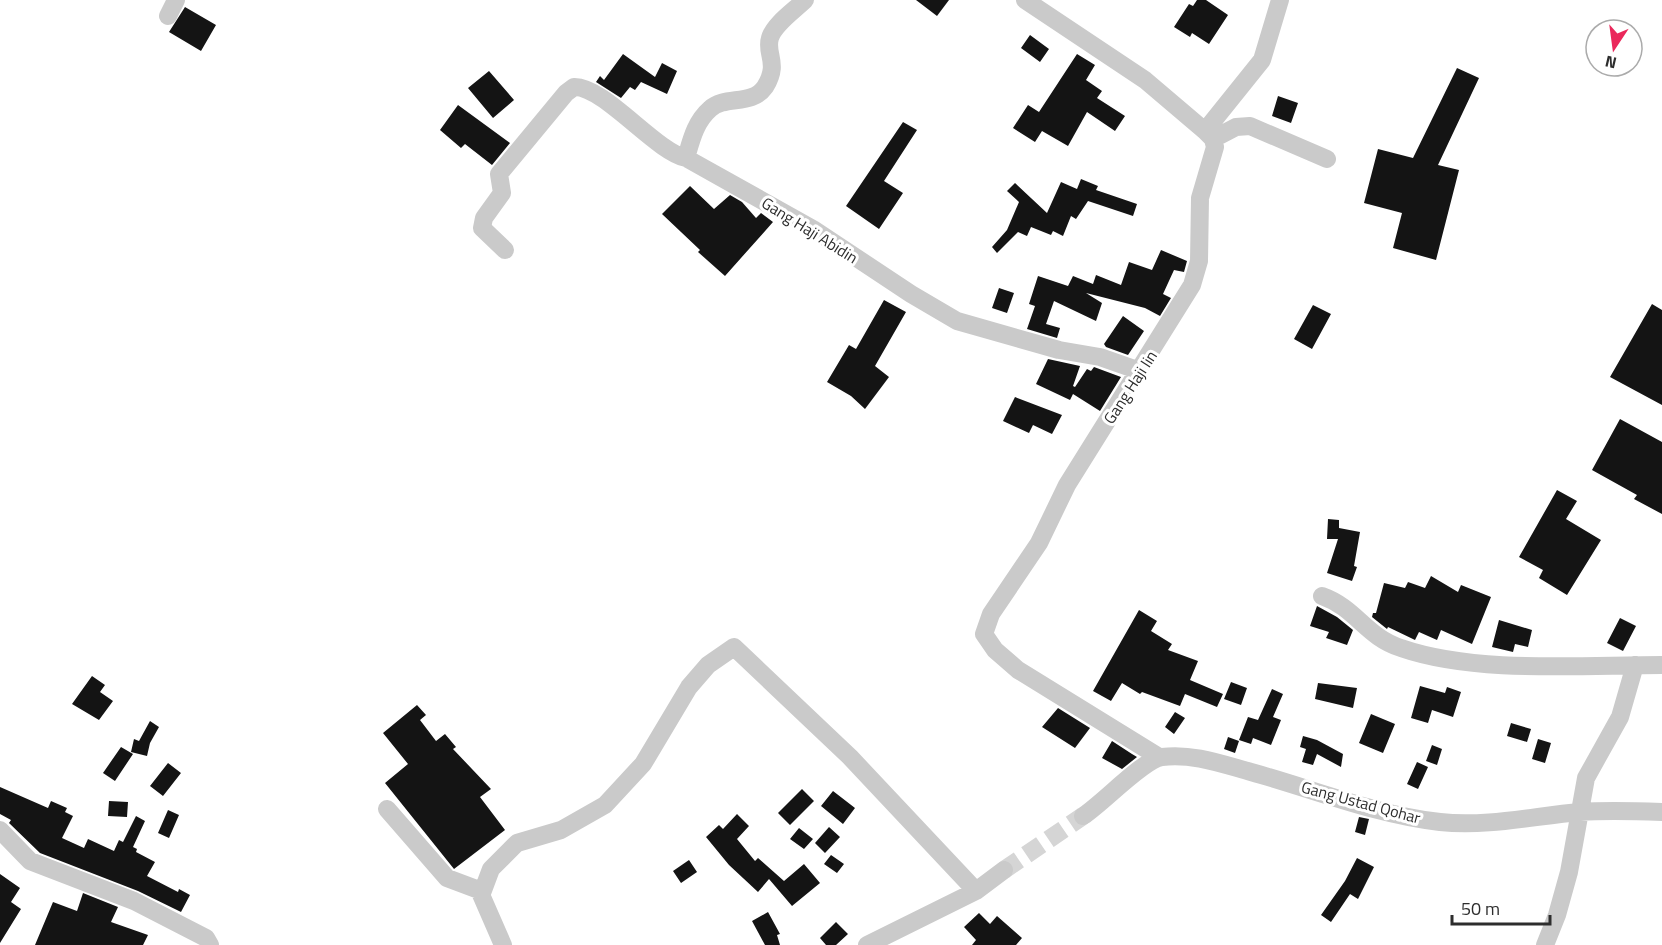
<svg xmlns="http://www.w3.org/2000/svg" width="1662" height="945" font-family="'Titillium Web',sans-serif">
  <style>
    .building { fill: #141414 }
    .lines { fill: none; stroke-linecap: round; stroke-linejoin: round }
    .minor-tunnel { stroke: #d5d5d5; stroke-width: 18; stroke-dasharray: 18 9; stroke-linecap: butt }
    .minor { stroke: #cacaca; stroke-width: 18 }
    .labels { text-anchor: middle; stroke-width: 6; stroke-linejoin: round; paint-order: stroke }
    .street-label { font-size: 16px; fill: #2d2d2d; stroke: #fff }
  </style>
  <rect width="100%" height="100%" fill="#fff"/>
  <path class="building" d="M916 0H949L937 16Z
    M1197 0H1206L1228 15 1209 44 1192 33 1190 37 1174 27 1189 4 1193 6Z
    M185 7 216 25 201 51 169 32Z
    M1030 35 1049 49 1040 62 1021 48Z
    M623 54 655 77 662 63 677 71 667 94 641 82 635 90 630 87 621 98 596 82 600 76 604 80Z
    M1077 54 1095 65 1086 80 1102 91 1097 98 1125 116 1115 131 1087 112 1068 146 1042 131 1035 142 1013 128 1028 105 1039 112Z
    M1457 68 1479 78 1438 165 1459 170 1436 260 1393 248 1402 213 1364 203 1378 149 1413 158Z
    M489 71 514 100 493 118 468 88Z
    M1278 96 1298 103 1291 123 1272 116Z
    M458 105 510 143 492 165 465 144 461 148 440 130Z
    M903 122 917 130 884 181 903 193 879 229 846 206Z
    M1081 179 1098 186 1096 190 1137 204 1133 216 1088 201 1076 219 1071 216 1063 236 1053 231 1051 235 1031 227 1027 236 1018 232 997 253 992 247 1007 230 1019 202 1007 191 1015 183 1047 213 1061 182 1077 189Z
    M690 186 714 209 730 195 742 202 756 218 761 213 773 222 725 276 698 252 700 250 662 214Z
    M1161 250 1187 261 1184 272 1174 270 1163 294 1171 298 1160 316 1145 308 1086 293 1102 303 1096 321 1054 301 1046 324 1060 328 1057 338 1027 329 1035 306 1029 304 1038 276 1068 286 1073 276 1093 284 1096 275 1121 285 1129 262 1152 270Z
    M999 288 1014 293 1007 313 992 308Z
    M884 300 906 312 875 366 889 377 865 409 851 396 827 382 849 345 856 349Z
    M1652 304 1662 310V405L1610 377Z
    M1313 305 1331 314 1312 349 1294 339Z
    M1123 316 1144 331 1128 355 1106 347 1104 344Z
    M1048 359 1080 366 1073 386 1075 387 1087 369 1091 371 1094 367 1121 377 1100 411 1073 394 1070 400 1036 384Z
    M1015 397 1062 415 1052 434 1033 425 1029 433 1003 421Z
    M1620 419 1662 442V514L1634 499 1637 495 1592 470Z
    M1557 490 1577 501 1566 519 1601 540 1567 595 1539 578 1543 570 1519 557Z
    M1328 519 1339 520V528L1360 532 1354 566 1357 567 1352 581 1327 573 1338 539H1327Z
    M1431 576 1458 592 1461 585 1491 597 1472 644 1441 630 1437 640 1419 632 1415 640 1388 627 1387 629 1372 617 1373 613H1376L1384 583 1405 588 1408 582 1425 588Z
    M1317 606 1337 617 1353 630 1347 645 1326 638 1329 632 1310 626Z
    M1139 610 1157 621 1151 631 1172 644 1168 650 1198 661 1190 680 1223 694 1217 707 1185 694 1180 706 1142 692 1140 694 1122 683 1111 701 1093 691Z
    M1620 618 1636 626 1623 651 1607 643Z
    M1499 620 1532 630 1528 647 1515 644 1513 652 1492 647Z
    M92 676 105 685 100 692 113 701 99 720 72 704Z
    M1231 682 1247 688 1241 705 1224 699Z
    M1318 683 1357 688 1353 708 1315 699Z
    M1420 686 1445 693 1447 687 1461 692 1453 717 1432 710 1428 723 1411 718Z
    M1272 689 1283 694 1273 717 1281 720 1271 745 1253 738 1251 744 1239 740 1248 717 1258 720Z
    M417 705 426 715 420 720 436 741 445 734 456 747 453 749 491 789 480 797 505 830 454 869 385 783 408 764 383 733Z
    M1058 708 1090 728 1075 748 1042 727Z
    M1175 712 1185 718 1174 734 1165 727Z
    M1371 714 1395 724 1383 753 1359 743Z
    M150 721 159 727 150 743 147 756 131 752 134 739 139 741Z
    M1511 723 1531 729 1527 742 1507 736Z
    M1303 736 1317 740 1343 754 1341 767 1317 754 1313 765 1302 762 1306 749 1300 747Z
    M1228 737 1239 741 1235 753 1224 749Z
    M1538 739 1551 743 1545 763 1532 759Z
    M1112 741 1132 754 1137 757 1122 769 1102 758Z
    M1432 745 1442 749 1437 765 1426 761Z
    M121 747 133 754 115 781 103 773Z
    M1417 762 1428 767 1418 789 1407 784Z
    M168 763 181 773 163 796 150 786Z
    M0 787 48 808 51 801 67 808 65 812 73 816 62 838 84 848 88 839 114 851 119 840 123 842 136 816 145 821 133 847 137 849 136 852 155 862 147 876 178 892 179 889 190 895 181 912 138 891 40 853 9 823 11 820 0 814Z
    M802 789 814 801 790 825 778 813Z
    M833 791 855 808 843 824 821 806Z
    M109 801 128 802 127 817 108 816Z
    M168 810 179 815 169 838 158 833Z
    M737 814 749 826 737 839 755 861 758 858 784 881 804 864 820 883 792 906 769 879 758 892 729 865 706 837 719 825 723 829Z
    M1359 817 1369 819 1365 835 1355 832Z
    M829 827 840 837 825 853 815 843Z
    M799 828 813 839 804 849 790 839Z
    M831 855 844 864 837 873 824 864Z
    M1357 858 1374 867 1358 899 1350 894 1331 922 1321 915 1345 881Z
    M689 860 697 872 681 883 673 871Z
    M0 874 20 888 11 902 21 909 0 943Z
    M83 893 118 907 111 922 148 935 143 945H35L53 902 77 911Z
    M768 912 780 934 777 935 780 945H765L752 921Z
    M979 913 990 924 997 916 1022 938 1016 945H972L976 940 964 927Z
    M836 922 848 934 836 945H826L820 938Z"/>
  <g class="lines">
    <path class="minor-tunnel" d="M1004 870 1083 816"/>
    <path class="minor" d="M805 0C795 10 774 24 770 38 765 54 780 63 765 87 752 106 725 95 710 109 695 122 691 141 686 158L813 229 911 294 957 321 1059 350 1100 357 1140 371
      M1025 0 1145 80 1205 131 1213 139 1215 147 1200 198 1199 261 1192 285 1067 485 1039 543 991 614 984 634 995 650 1018 670 1159 757
      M168 16 176 0
      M1205 131 1262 60 1280 0
      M1213 139 1236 127 1250 126 1327 159
      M505 250 482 228 484 218 502 193 499 174 566 93 574 87C604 86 656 152 686 158
      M1322 596C1356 608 1366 637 1401 648 1476 674 1582 665 1662 665
      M387 809 447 878 479 890 503 945
      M1083 816C1103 803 1144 759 1162 757 1192 753 1222 764 1251 772 1313 789 1376 815 1440 822 1487 827 1534 816 1580 812 1607 810 1635 811 1662 812
      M0 830 30 861 134 901 206 938 210 945
      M482 893 491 869 517 843 561 830 605 805 643 764 689 687 708 665 734 647 850 757 976 891
      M867 945 976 891 1004 870
      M1545 945 1557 915 1569 872 1586 778 1620 717 1635 665"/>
  </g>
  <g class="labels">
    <g class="street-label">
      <text transform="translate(810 230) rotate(32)" y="6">Gang Haji Abidin</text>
      <text transform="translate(1130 387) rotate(-57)" y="6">Gang Haji Iin</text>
      <text transform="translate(1361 802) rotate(15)" y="6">Gang Ustad Qohar</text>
    </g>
  </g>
  <g transform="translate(1614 48) rotate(193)"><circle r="28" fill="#ffffff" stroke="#ababab" stroke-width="1.5"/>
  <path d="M0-4.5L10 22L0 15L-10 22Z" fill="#ea285b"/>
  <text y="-9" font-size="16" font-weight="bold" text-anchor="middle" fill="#2d2d2d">N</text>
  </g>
  <path d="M1452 915v9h98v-9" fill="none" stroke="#2d2d2d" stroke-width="3"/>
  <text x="1461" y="915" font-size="18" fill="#2d2d2d" stroke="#ffffff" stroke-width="4.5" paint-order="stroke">50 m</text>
</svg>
